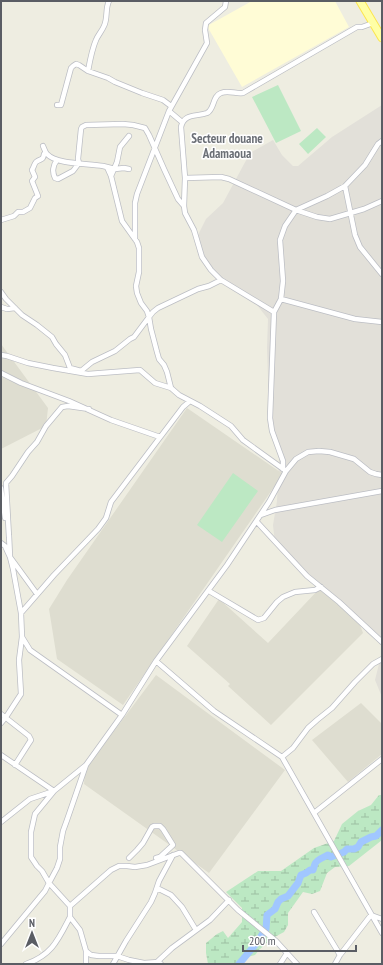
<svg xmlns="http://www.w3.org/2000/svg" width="383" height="965" font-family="'PT Sans Narrow',sans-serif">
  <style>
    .commercial { fill: #fffcd6 }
    .industrial { fill: #e2e0d9 }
    .education { fill: #deddd0 }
    .wetland { fill: url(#wetland-marsh) }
    .garden { fill: #bce8c3 }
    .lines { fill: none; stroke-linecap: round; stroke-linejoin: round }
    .river { stroke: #a1c7ff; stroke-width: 7 }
    .street-casing { stroke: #bcbec4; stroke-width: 6 }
    .primary-casing { stroke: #fce64d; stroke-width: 9 }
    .street { stroke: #fff; stroke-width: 4.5 }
    .primary { stroke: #ffffa6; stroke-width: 7 }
    .labels { text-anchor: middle; stroke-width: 3; stroke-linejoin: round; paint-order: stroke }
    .neighbourhood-label { font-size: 13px; font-weight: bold; fill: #6b6f76; stroke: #fff }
  </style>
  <defs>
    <pattern id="wetland-marsh" width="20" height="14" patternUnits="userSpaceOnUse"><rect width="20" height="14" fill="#bce8c3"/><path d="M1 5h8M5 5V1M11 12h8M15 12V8" fill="none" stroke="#9cbfa2"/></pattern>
  </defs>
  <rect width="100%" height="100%" fill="#eeede1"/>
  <path class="commercial" d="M252 1H335L349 27 242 87 207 26Z"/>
  <path class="industrial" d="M382 105V645L367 633 360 621 275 543 273 525 277 501 279 458 269 408 267 348 268 319 253 300 221 282 202 258 198 235 206 219 223 203 250 153 273 140 282 155 293 166H298L332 137Z
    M382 652V697L375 680Z"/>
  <path class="education" d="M1 344 48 408 46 426 1 449Z
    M187 408 283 474 123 705 57 659 49 609 67 580Z
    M320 588 360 625 363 633 271 725 228 686 230 684 187 646 219 599 268 643Z
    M156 675 285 770 209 873 84 784 85 770Z
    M361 703 382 724V754L348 782 312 740Z"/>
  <path class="wetland" d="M379 795H382V840L377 844 349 866 335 867 327 873 320 891 312 894 303 892 288 913V925L284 932 271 939 260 949 255 955 244 958 241 964H208L206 953V943L217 934 223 931 228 938 242 922V908L226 892 258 871H281L314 848 334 841 342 824 358 811 371 805Z"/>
  <path class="garden" d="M278 85 301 131 276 143 252 97Z
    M317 128 326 137 308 154 299 144Z
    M233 473 258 491 222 542 197 525Z"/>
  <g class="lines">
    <path class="river" d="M239 964 255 945 266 929 267 915 275 909 278 902 281 899 288 896 298 883 301 875 306 873 310 870H313C314 868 314 866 315 864 316 860 324 857 328 855L331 857 344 852 347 849H354L358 847 361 842 371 837 376 836 382 830"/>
    <g class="street-casing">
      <path id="street" d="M88 71C90 60 92 49 96 40 98 35 102 31 104 26 108 18 105 9 109 1
        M57 105H61L71 68 73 66 76 64 79 65 88 71 108 78 115 82 142 93 163 100 171 106
        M169 111 182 122
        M43 146C44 148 45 152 47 154 57 165 88 163 103 166L107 167 111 176 122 221 137 242 139 248V272L136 286 137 293 141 303 147 311 149 317 151 329 157 352 159 359 164 365 167 372 171 388 179 395 200 406 231 426 243 440 286 471
        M57 160C53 165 52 172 55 178L58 179 73 171 79 163 78 159 81 129 82 127 86 125 123 124 133 125 145 128 149 135 164 169 178 199 184 206
        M107 167 115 169 124 168 129 169
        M111 176 117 162 120 147 129 136
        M185 178 221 177 229 179 296 210 317 217 330 219 364 209 382 201
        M345 186 355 235 360 247 382 274
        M1 220 14 216 18 212H23L30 208 35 198 38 196 32 181 35 177 32 170C34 167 34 164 36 162 41 158 43 161 44 154L46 153
        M135 239V203L137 194 169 111 207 43 205 30 206 23 225 7 226 1
        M1 292 6 299 22 315 37 325 52 337 56 344 65 355 70 368 81 371 92 362 115 351 130 339 134 337 149 317 153 312 158 308 198 289 209 286 221 280
        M281 299 355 319 382 322
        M1 307 7 309 15 308
        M274 312 221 280 211 270 202 257 194 230 185 213 184 206 185 178 181 127C184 113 196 117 207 113 215 109 212 96 221 93 228 90 236 94 243 93L357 27H362L373 23
        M1 355 7 356 28 363 53 368 88 374 140 370 155 383 171 388
        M1 373 21 383 69 401 111 420 160 437
        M283 469V461L272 431 270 418 274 312 281 299 283 281 280 240 285 226 296 210 327 196 345 186 365 165 378 144 382 141
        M1 488 5 518
        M261 515 275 510 382 491
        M257 522 307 576 339 602 382 642
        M9 535 10 557 37 594
        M9 537 6 483 12 476 28 452 37 442 46 426 62 407 68 406 89 409
        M1 543 5 546 10 557 13 569 21 613 22 637 19 660 21 694 6 717 1 723
        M209 591 258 620 264 618 277 602 283 597 295 592 315 590 321 587
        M21 613 54 575 98 529 106 518 111 502 183 407 190 401
        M22 637 30 650 122 715
        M156 661 214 711 282 757 382 933
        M1 714 29 736 31 740 29 743 15 765
        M1 755 54 791
        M282 757 293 748 308 728 317 720 332 708 355 682 373 664 382 659
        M86 765 67 820 63 831 60 847V859L57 868 49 883 70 906V917L80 930 86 951 91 955 99 956H117L129 960 144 963 159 962 161 964
        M314 813 382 759
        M1 822 30 799 54 791
        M129 858 137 850 143 843 152 827 154 826H160L163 829 173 845 160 857 156 858
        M157 888 171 895 182 907 196 930
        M70 906 111 870 119 866H127L135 867 147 865 179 853H181L238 910 276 941 297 964
        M314 912 340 955
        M1 944 45 891 49 883 42 871 37 866 31 857V832L35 814 54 791 86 765 122 715 156 661 227 565 269 502 286 471 296 459 308 452 319 451 330 452 354 459 370 472 376 474 382 475
        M156 963 172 948 210 920 229 900
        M26 964C52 955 58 940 70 917
        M86 964V951
        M113 964 126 941 151 902 155 893 159 881 173 855
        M280 964 287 953
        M335 964 340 955 371 915 382 919"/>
    </g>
    <g class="primary-casing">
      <path id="primary" d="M360 1 382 38"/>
    </g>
    <use href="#street" class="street"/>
    <use href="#primary" class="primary"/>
  </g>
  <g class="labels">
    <g class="neighbourhood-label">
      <text x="227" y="143">Secteur douane<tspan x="227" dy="15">Adamaoua</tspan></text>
    </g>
  </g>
  <rect width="383" height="965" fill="none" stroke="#5a5d64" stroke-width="4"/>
  <g transform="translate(32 933)" stroke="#ffffff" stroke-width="3" paint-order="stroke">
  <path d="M0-3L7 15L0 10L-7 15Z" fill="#5a5d64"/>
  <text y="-6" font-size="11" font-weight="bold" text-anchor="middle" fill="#5a5d64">N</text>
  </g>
  <path d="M243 945v6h113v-6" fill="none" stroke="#5a5d64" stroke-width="2"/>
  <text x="249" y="945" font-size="12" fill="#5a5d64" stroke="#ffffff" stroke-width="3" paint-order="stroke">200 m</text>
</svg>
